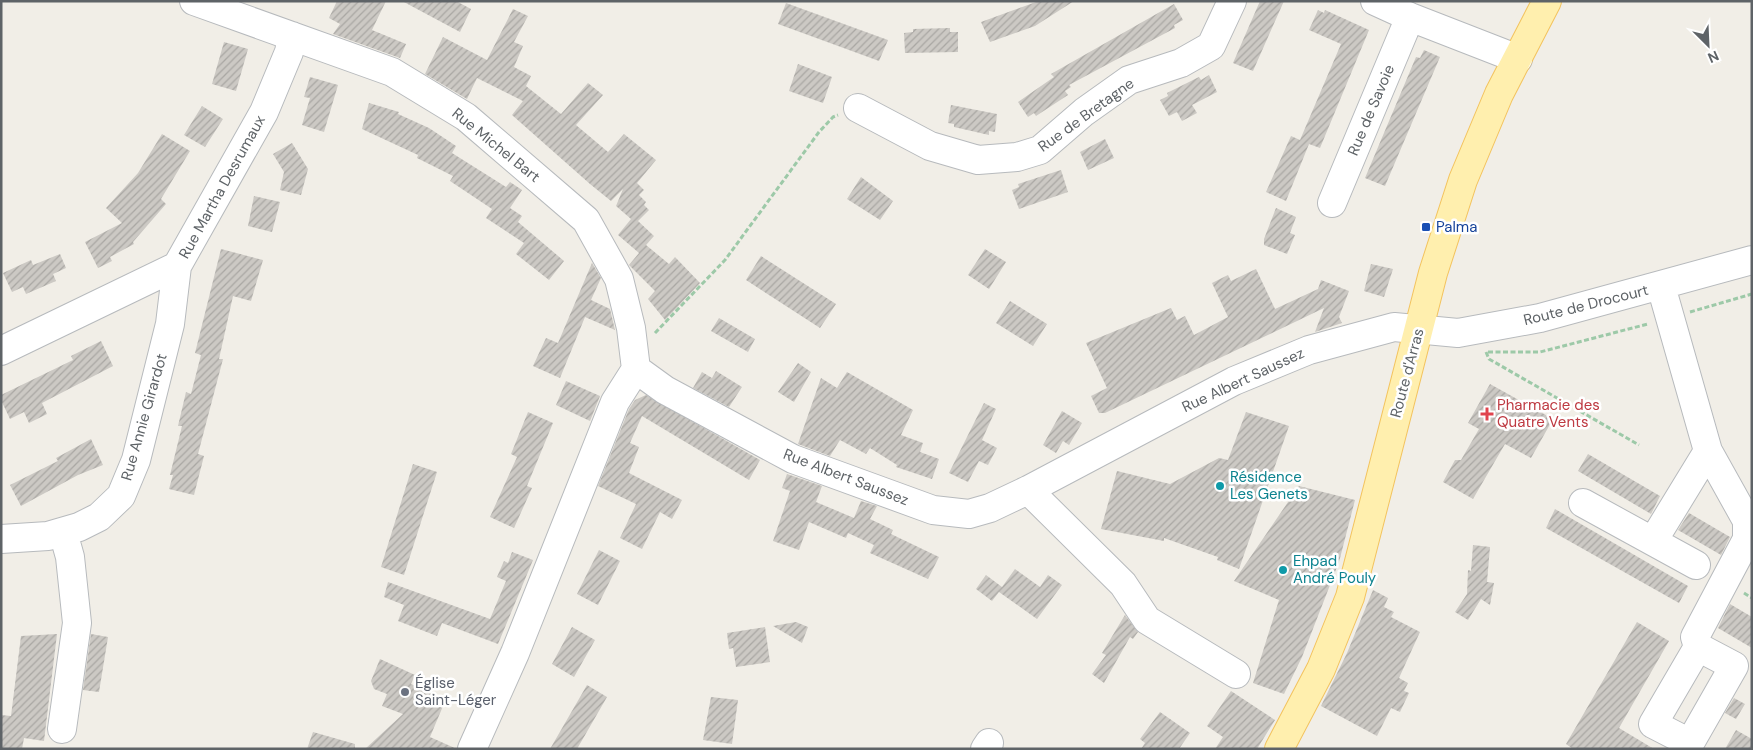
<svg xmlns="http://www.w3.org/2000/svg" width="1753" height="750" font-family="'DM Sans',sans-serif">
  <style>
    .building { fill: url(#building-hatch) }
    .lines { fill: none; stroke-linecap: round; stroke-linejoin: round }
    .minor-casing { stroke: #b7babd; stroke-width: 30 }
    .major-casing { stroke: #f3c35e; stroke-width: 30 }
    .path { stroke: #9dc9a8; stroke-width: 3; stroke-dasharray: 5 2.5; stroke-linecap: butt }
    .minor { stroke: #fff; stroke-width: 28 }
    .major { stroke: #ffefae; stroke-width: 28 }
    .transit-dot { fill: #1a4fb4; stroke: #fff; stroke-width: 2 }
    .health-dot { fill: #e0444e; stroke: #fff; stroke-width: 2 }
    .culture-dot { fill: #0f9aa8; stroke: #fff; stroke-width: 2 }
    .worship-dot { fill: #6b7280; stroke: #fff; stroke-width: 2 }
    .labels { text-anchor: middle; stroke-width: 5; stroke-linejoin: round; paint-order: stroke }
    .street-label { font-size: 15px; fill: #5e6367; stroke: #fff }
    .transit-label { font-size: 15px; fill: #164399; stroke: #fff; text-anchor: start }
    .health-label { font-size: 15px; fill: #be3a42; stroke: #fff; text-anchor: start }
    .culture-label { font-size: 15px; fill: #0d838f; stroke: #fff; text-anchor: start }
    .worship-label { font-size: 15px; fill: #5b616d; stroke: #fff; text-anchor: start }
  </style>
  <defs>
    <pattern id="building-hatch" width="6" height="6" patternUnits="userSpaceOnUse" patternTransform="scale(1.25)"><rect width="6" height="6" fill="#ccc9c4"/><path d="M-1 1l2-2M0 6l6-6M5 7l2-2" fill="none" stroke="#a9a7a3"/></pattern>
  </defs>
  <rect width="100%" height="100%" fill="#f1eee7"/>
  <path class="building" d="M337 1H386L372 30 406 44 400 58 333 34 340 24 329 18Z
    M402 1H456L471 9 460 32Z
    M1039 1H1074L1035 26 990 42 981 22Z
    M1260 1H1284L1253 71 1233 63Z
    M786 3 888 40 879 61 778 24Z
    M1174 4 1183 20 1174 25 1175 28 1069 85 1071 87 1065 91 1068 95 1036 116 1034 113 1028 117 1018 102 1054 77 1051 74Z
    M513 9 528 16 514 42 523 46 514 67 531 76 526 86 561 114 588 83 603 95 576 125 608 152 624 134 656 160 637 183 644 190 639 195 646 202 644 205 649 210 638 221 654 236 646 245 669 264 675 257 700 283 665 320 648 299 655 291 629 265 639 253 618 235 631 219 616 206 623 189 611 201 590 184 512 115 523 101 477 78 467 99 425 74 443 37 487 60Z
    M1318 10 1324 13 1325 10 1369 30 1320 148 1309 144 1286 201 1266 192 1291 136 1300 140 1341 44 1309 30Z
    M950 28V32H958V52L905 53 904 33 913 32V29Z
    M224 42 248 49 236 91 212 84Z
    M1424 50 1440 57 1385 186 1365 178 1416 57 1420 58Z
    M798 64 832 77 823 103 789 91Z
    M1209 75 1217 92 1192 105 1197 113 1182 121 1177 112 1169 116 1160 100 1168 96 1167 93 1199 77 1201 80Z
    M310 77 338 85 324 132 302 125 310 98 304 97Z
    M369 103 399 112 398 114 429 128 456 146 452 153 506 187 510 182 522 190 510 208 522 216 518 222 564 261 549 280 516 254 524 243 486 218 492 209 450 181 453 176 417 158 418 155 362 129Z
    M951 105 997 114 995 132 989 131V135L954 127V124L948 123Z
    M202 106 223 119 205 147 184 135Z
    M162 134 190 151 161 199 166 204 133 242 134 244 110 257 112 261 98 268 85 242 122 223 106 208 138 173Z
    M1105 139 1114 158 1088 170 1080 152Z
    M292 143 308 169 301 195 280 190 284 172 273 154Z
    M1061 170 1068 192 1019 209 1012 190 1019 187 1018 184Z
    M861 177 893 201 880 220 847 199Z
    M254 196 280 202 272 232 248 226Z
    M1276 208 1296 217 1290 233 1295 235 1287 254 1264 245V239Z
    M221 249 263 260 251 301 233 296 219 359H223L198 454 204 456 194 495 169 489 173 475H170L182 426H178L186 392 191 394 201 355 195 353Z
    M985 249 1006 262 989 289 968 275Z
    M60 254 66 268 53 274 56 281 26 294 23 287 12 292 3 273 31 260 33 265Z
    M761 256 836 304 820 328 746 280Z
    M592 263 601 278 591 300 610 309 615 330 585 317 560 378 533 366 546 338 558 343Z
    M1371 264 1393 269 1384 297 1364 291Z
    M1256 269 1275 309 1318 289 1321 280 1349 291 1339 317 1342 323 1315 332 1324 308 1105 413H1099L1091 396 1107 388 1086 343 1171 308 1177 320 1185 316 1194 335 1228 317 1212 283 1228 275 1231 281Z
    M1010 301 1047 324 1033 346 996 323Z
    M719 318 755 339 748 352 711 331Z
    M101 341 113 366 42 403 47 414 29 423 24 412 10 419 1 400V395L73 360 71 356Z
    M798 363 811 372 794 402 778 392Z
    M716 371 742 387 729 407 693 388 702 372 712 378Z
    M847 372 913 410 901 435 923 443 920 452 939 459 932 479 896 467 897 465 870 448 866 454 840 440 830 456 798 444 821 378 837 388Z
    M566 381 600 396 590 421 556 405Z
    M1490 384 1553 419 1531 458 1505 444 1473 499 1443 482 1455 460H1461L1479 429 1468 423Z
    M646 395 760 460 749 480 642 416 630 443 639 447 629 473 682 500 672 519 660 512 642 549 620 538 636 504 598 486 629 409 635 400Z
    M984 403 996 409 982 440 997 448 988 465 979 461 968 482 949 473Z
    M1062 411 1082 423 1069 445 1063 441 1056 453 1043 445Z
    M528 412 553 423 527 486 532 488 514 528 490 517 517 457 511 454Z
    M1246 412 1289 426 1239 569 1217 560 1218 557 1164 538V541L1101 529 1117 471 1170 484 1219 458 1228 460Z
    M91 439 103 465 78 475 21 506 10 485 58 461 56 458Z
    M1588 454 1660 496 1651 514 1578 471Z
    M413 464 437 472 404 575 381 567Z
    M787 474 822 486 816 502 854 518 861 501 877 506 870 519 893 530 891 534 939 557 928 579 870 553 874 545 848 533 846 538 809 522 799 550 773 541 790 491 782 488Z
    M1299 486 1355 500 1339 562 1302 657 1284 694 1253 683 1279 600 1234 581Z
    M1555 509 1688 586 1679 603 1546 528Z
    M1689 513 1730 537 1721 555 1678 530Z
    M1473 545 1490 547 1487 582 1494 583 1490 605 1481 599 1468 620 1455 612 1467 594 1468 570 1471 571Z
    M599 550 620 561 598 605 577 594Z
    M512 552 533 560 498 644 442 623 437 636 398 621 404 605 384 597 388 582 490 619 506 581 497 577 504 561 508 563Z
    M1015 569 1040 587 1048 575 1062 585 1037 619 999 592 992 601 976 589 986 575 1002 587Z
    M1373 590 1388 598 1384 607 1394 612 1391 617 1420 632 1399 678 1408 683 1404 691 1409 693 1400 712 1391 708 1377 736 1321 706 1347 653Z
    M1730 604 1752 617V648L1718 628Z
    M1125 615 1138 632 1133 639 1130 637 1104 683 1092 674 1106 655 1102 653Z
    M796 622 808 627 802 643 773 626Z
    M1637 622 1669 641 1619 728 1654 749H1573L1566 744Z
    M572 627 595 640 574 677 552 664Z
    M765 627 770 662 736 667 733 648 729 649 727 633Z
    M57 634 44 741 24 738 22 749H1V715L11 716 21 636Z
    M91 634 108 637 99 692 83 690Z
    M380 659 415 675 411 684 446 699 430 737 457 749H365L403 714 382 706 387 694 374 689 371 681Z
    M587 685 607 697 577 749H550Z
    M1231 691 1275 720 1257 749H1215L1223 737 1207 726Z
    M711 697 738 700 732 744 703 740Z
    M1734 698 1745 704 1736 719 1725 713Z
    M1160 712 1190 733 1179 749H1141L1145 743 1140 739Z
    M1736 730 1752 739V749H1725Z
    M313 732 355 744V749H307Z"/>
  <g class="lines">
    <g class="minor-casing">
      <path id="minor" d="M194 1 392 72 466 117 586 220 619 279 631 328 636 369
        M1375 1 1410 17 1518 59
        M858 108 930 146 978 160 1017 157 1040 150 1084 112 1129 80 1181 63 1211 46 1232 1
        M1332 203 1410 17
        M1661 286 1708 451 1747 521V539L1695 637 1698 647 1653 724 1690 743 1734 666 1698 647
        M1 351 177 266 264 112 289 52 292 36
        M636 369 665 390 793 459 933 510 969 514 990 508 1028 490 1234 381 1309 350 1394 327 1458 333 1540 318 1752 260
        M1028 490 1123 584 1147 620 1236 674
        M1583 503 1696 565
        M1 539 48 536 79 527 99 517 121 496 136 460 170 324 177 266
        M1653 541 1708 451
        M62 729 77 623 70 557 63 532
        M472 749 515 653 615 402 636 369
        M985 749 989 743"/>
    </g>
    <g class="major-casing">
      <path id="major" d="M1279 749 1321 669 1350 597 1433 273 1463 180 1499 94 1547 1"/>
    </g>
    <path class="path" d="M1690 312 1752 294
      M655 333 725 260 819 132 833 117 838 115
      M1486 352 1489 359 1639 445
      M1488 352H1540L1648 324
      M1744 593 1752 598"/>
    <use href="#minor" class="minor"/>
    <use href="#major" class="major"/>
  </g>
  <rect class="transit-dot" x="1421" y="222" width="10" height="10" rx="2.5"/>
  <path class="health-dot" d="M1484.5 406.5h5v5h5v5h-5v5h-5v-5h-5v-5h5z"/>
  <g class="culture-dot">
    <circle cx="1220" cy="486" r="5"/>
    <circle cx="1283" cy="570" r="5"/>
  </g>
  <circle class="worship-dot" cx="405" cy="692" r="5"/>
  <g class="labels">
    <g class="street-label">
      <text transform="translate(1371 110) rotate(-67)" y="5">Rue de Savoie</text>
      <text transform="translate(1086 115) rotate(-36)" y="5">Rue de Bretagne</text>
      <text transform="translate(496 145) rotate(39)" y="5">Rue Michel Bart</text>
      <text transform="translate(222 187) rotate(-61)" y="5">Rue Martha Desrumaux</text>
      <text transform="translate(1586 305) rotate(-14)" y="5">Route de Drocourt</text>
      <text transform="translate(1407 373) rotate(-75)" y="5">Route d'Arras</text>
      <text transform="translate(1243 380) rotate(-25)" y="5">Rue Albert Saussez</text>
      <text transform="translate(144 417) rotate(-74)" y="5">Rue Annie Girardot</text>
      <text transform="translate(846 477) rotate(21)" y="5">Rue Albert Saussez</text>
    </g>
    <g class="transit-label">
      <text x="1436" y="232">Palma</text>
    </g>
    <g class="health-label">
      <text x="1497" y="410">Pharmacie des<tspan x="1497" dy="17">Quatre Vents</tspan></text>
    </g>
    <g class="culture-label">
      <text x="1230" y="482">Résidence<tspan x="1230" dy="17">Les Genets</tspan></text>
      <text x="1293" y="566">Ehpad<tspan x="1293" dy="17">André Pouly</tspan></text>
    </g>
    <g class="worship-label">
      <text x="415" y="688">Église<tspan x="415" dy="17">Saint-Léger</tspan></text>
    </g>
  </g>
  <rect width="1753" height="750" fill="none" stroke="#5e6367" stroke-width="5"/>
  <g transform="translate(1708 45) rotate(156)" stroke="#ffffff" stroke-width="4" paint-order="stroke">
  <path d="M0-4L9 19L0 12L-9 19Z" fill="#5e6367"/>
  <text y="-8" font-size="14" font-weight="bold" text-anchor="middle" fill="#5e6367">N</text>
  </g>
</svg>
